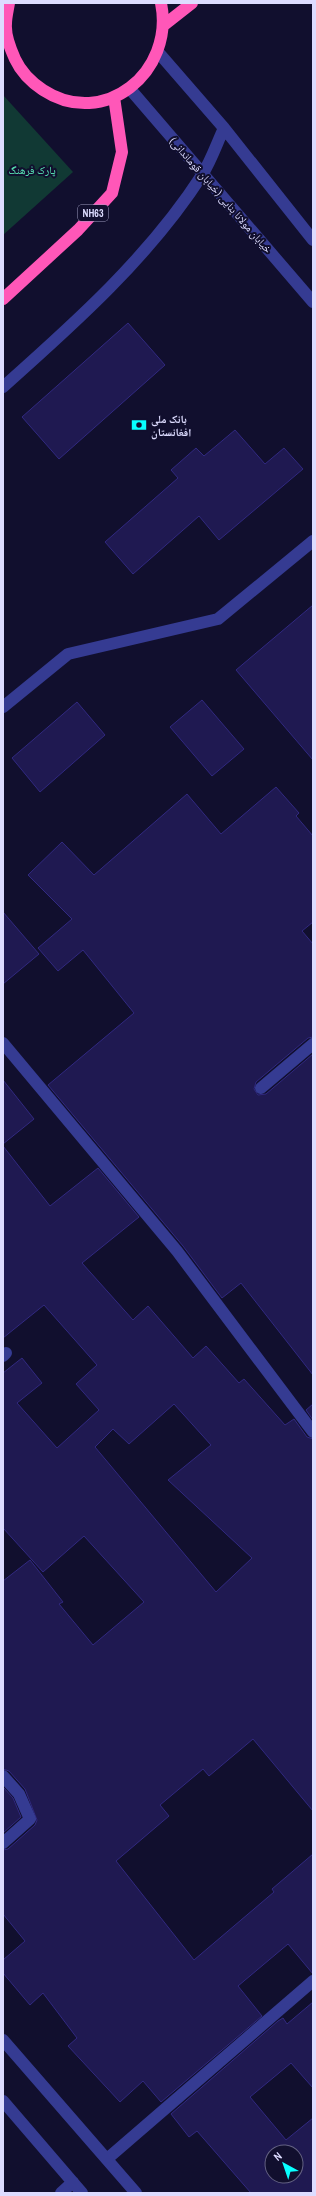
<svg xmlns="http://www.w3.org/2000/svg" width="316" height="2196" font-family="'Archivo Narrow','Noto Naskh Arabic',sans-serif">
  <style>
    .green { fill: #113934 }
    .building { fill: #1f1951; stroke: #312980; fill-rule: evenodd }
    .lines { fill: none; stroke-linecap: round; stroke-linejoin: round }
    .minor { stroke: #353b92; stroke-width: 12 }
    .highway { stroke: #ff57b8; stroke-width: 12 }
    .labels { text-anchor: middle; stroke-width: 4; stroke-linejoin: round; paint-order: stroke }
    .shield { fill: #110f2e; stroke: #a09ec0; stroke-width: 1 }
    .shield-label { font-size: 10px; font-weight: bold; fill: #dddcff }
    .park-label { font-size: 11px; fill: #5bedba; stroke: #110f2e }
    .street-label { font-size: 11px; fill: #dddcff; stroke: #110f2e }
    .poi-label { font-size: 11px; font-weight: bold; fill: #dddcff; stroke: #110f2e; text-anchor: start }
  </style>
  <rect width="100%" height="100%" fill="#110f2e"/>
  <path class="green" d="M3 95 73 172 3 235Z"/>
  <path class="building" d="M128 323 165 365 59 459 22 417Z
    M235 430 265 464 284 448 303 469 219 540 199 516 133 574 105 542 178 478 171 470 196 448 204 456Z
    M313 605V760L236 670Z
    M202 700 244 749 212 776 170 727Z
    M77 702 105 735 40 792 12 758Z
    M276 787 299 813 296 816 313 836V922L302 931 313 944V1037L308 1038 256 1082 254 1089 258 1095 266 1094 313 1054V1375L241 1283 222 1298 183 1246 48 1085 134 1013 83 950 58 971 38 948 72 919 28 875 62 842 94 875 187 794 221 834Z
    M3 912 39 954 3 984Z
    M3 1080 34 1119 3 1144Z
    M3 1146 50 1206 98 1168 139 1217 82 1263 133 1320 148 1306 193 1358 206 1346 239 1383 244 1379 285 1425 294 1419 307 1437 313 1439V1811L253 1739 209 1776 203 1769 160 1805 169 1816 116 1861 194 1960 274 1892 272 1889 313 1854V1974L288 1944 238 1986 262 2016 161 2102 143 2081 120 2102 68 2046 77 2038 43 1993 30 2005 3 1973V1960L25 1941 3 1914V1850L8 1849 35 1825 37 1820 25 1789 9 1771 3 1769V1581L30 1560 63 1602 59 1604 93 1645 144 1602 84 1536 43 1572 3 1528V1373L22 1358 42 1383 17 1403 57 1448 99 1410 76 1384 97 1365 44 1305 3 1338ZM174 1404 211 1445 168 1480 252 1558 216 1592 95 1447 113 1429 129 1444Z
    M313 1404V1420L306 1410Z
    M3 1787 13 1798 21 1817 3 1833Z
    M313 2002V2088L291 2063 250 2097 286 2140 313 2118V2193H251L197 2131 189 2137 171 2114 278 2021 283 2018 287 2024ZM272 2152H296V2176H272Z"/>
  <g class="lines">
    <path class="minor" d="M158 52 224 128 313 240
      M130 89 313 302
      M3 387C75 323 150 256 202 175 211 161 217 143 224 128
      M3 707 68 654 218 619 313 541
      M3 1043 177 1251 313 1432
      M261 1088 313 1044
      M3 1356 6 1353
      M3 1776 19 1794 30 1819 3 1843
      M3 2040 136 2193
      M3 2101 82 2193
      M107 2159 313 1981
      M61 2193 73 2182"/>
    <path class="highway" d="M9 3C8 10 6 17 6 24 5 36 10 48 15 59 21 72 31 82 43 90 104 130 175 72 161 3
      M164 25 192 3
      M3 299 78 230 112 193 122 152 114 97"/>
  </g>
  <defs>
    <g id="bank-bare" transform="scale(1.2)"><path d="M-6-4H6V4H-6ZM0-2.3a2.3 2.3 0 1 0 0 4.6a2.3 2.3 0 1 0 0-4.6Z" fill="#08ffff" stroke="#110f2e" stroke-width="2.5" paint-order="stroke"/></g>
  </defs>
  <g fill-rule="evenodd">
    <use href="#bank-bare" x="139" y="425"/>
  </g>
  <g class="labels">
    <rect class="shield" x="78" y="205" width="30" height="16" rx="3"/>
    <g class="shield-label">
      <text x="93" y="217">NH63</text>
    </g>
    <g class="park-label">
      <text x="32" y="174">پارک فرهنگ</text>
    </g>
    <g class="street-label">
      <text transform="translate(221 195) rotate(49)" y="4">خیابان مولانا بنایی (خیابان قوماندانی)</text>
    </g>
    <g class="poi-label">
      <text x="151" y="423">بانک ملی<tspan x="151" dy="13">افغانستان</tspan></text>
    </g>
  </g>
  <rect width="316" height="2196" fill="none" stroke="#dddcff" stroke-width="8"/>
  <g transform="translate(284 2164) rotate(320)"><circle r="19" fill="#110f2e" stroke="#636182"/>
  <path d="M0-3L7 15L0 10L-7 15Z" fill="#08ffff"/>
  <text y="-6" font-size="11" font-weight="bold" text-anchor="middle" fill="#dddcff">N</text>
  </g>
</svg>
